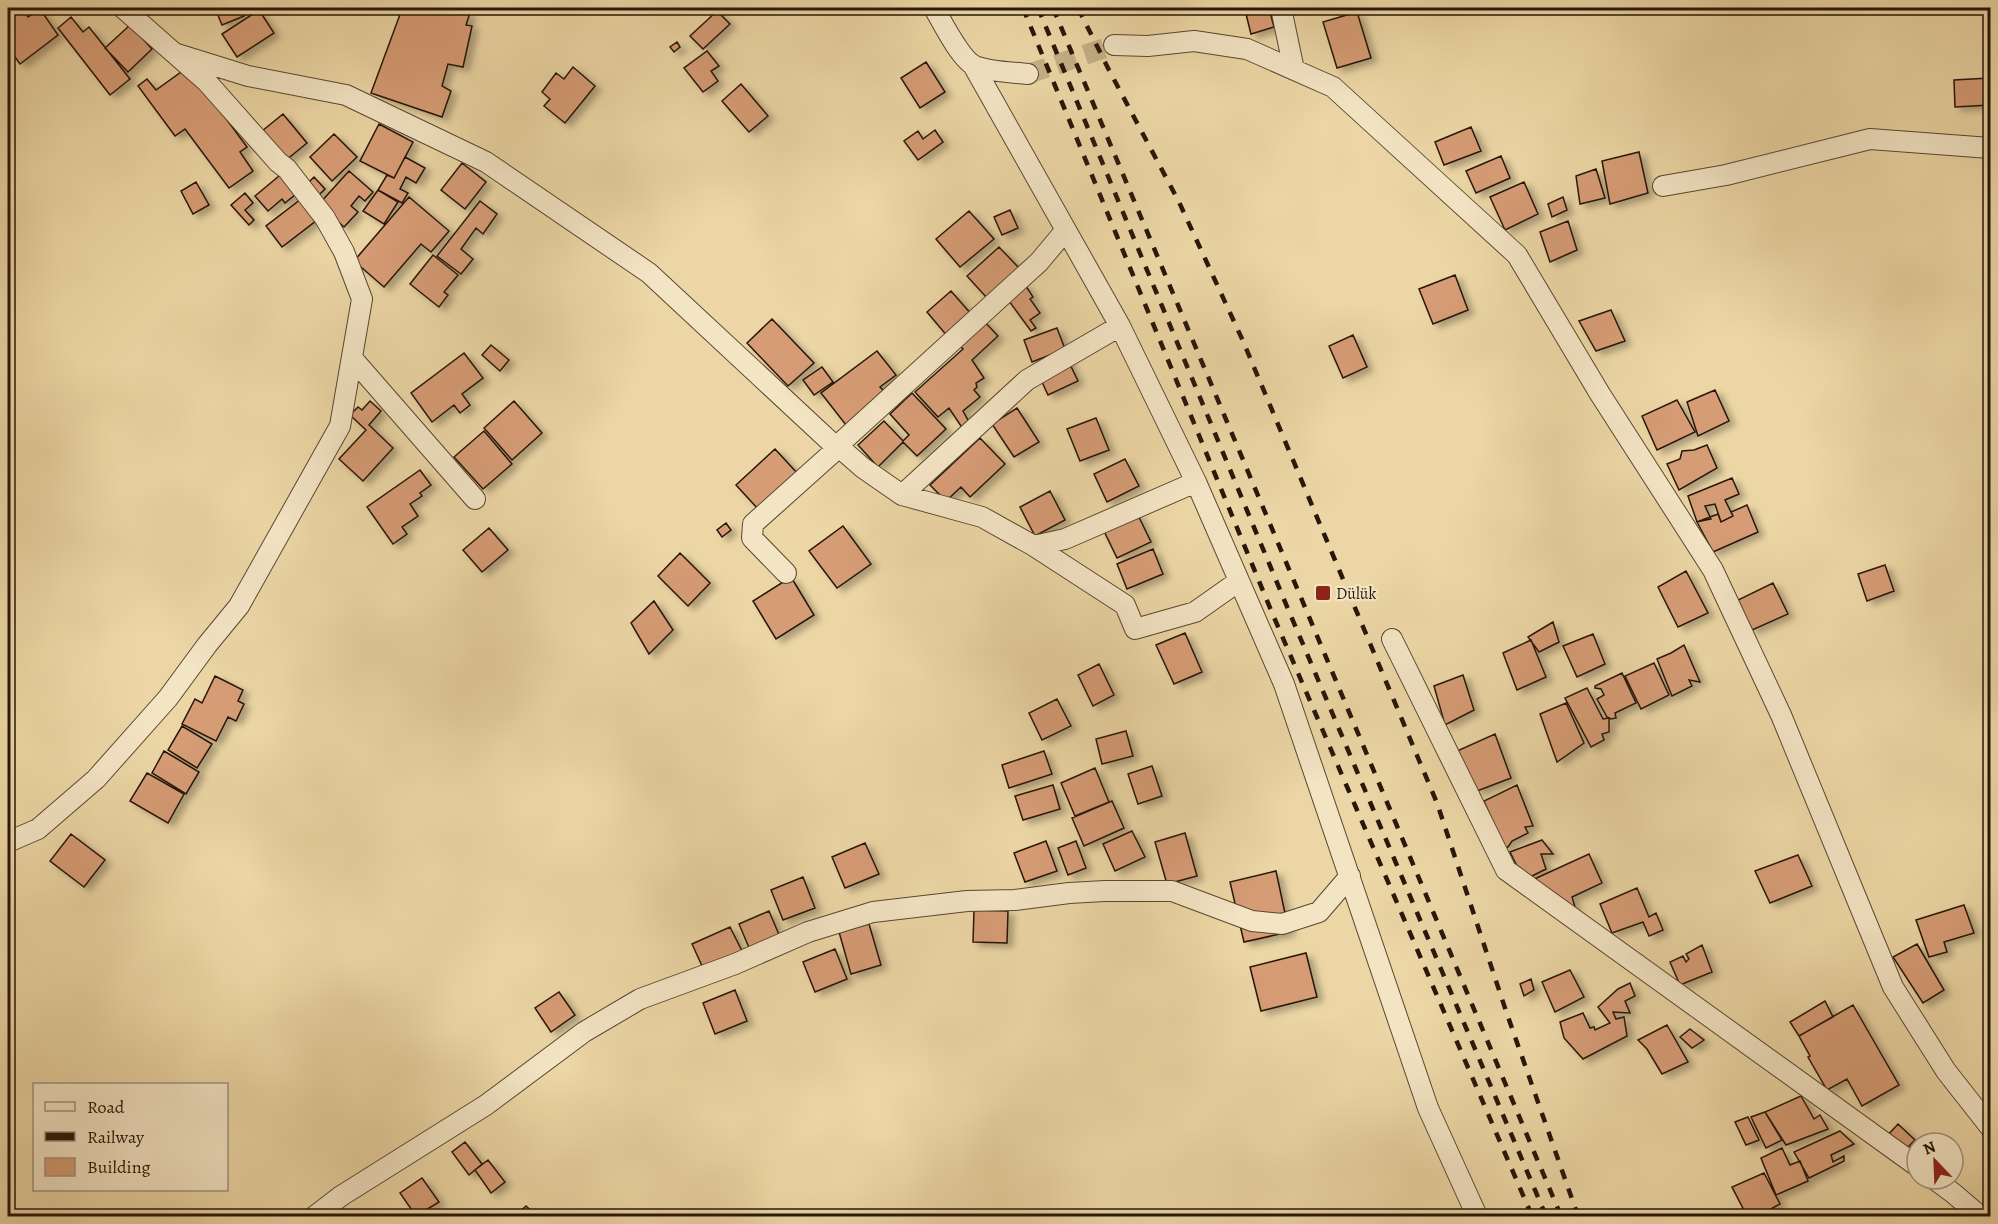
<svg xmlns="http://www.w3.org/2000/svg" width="1998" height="1224" font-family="Alegreya,serif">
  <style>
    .building { fill: #d69c74; stroke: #271709; stroke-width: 1.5; filter: url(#shadow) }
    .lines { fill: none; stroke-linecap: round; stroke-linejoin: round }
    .minor-tunnel { stroke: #c5b086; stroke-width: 20; stroke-dasharray: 20 10; stroke-linecap: butt }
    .minor-casing { stroke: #584730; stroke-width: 22 }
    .minor { stroke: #f3e4c4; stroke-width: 20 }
    .rail { stroke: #271709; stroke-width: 4.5; stroke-dasharray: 10 10; stroke-linecap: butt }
    .poi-dot { fill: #8f2418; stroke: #f3e4c4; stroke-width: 2 }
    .labels { text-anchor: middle; stroke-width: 4.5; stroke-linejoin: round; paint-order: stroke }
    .poi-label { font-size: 16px; fill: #271709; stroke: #f3e4c4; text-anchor: start }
  </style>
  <defs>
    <filter id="shadow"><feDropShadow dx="6" dy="4" stdDeviation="3" flood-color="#0004"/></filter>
  </defs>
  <rect width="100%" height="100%" fill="#ecd6a5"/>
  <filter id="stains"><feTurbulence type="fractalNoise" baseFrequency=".00333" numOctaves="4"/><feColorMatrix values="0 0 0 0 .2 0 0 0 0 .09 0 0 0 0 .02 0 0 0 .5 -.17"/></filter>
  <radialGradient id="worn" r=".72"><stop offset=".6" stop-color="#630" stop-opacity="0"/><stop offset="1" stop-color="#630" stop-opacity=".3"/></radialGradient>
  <path class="building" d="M215 8H241L244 16 222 25Z
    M1269 8 1274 27 1251 34 1246 14Z
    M23 9 28 17 40 9 58 35 20 64 8 47V20Z
    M402 9 470 13 466 25 472 26 463 67 448 64 442 86 451 91 442 117 371 93Z
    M259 10 274 33 237 57 222 34Z
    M717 11 730 24 703 49 690 36Z
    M1357 12 1371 58 1337 68 1323 22Z
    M71 17 83 32 89 27 130 79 110 95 58 28Z
    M130 25 152 49 128 72 105 48Z
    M677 42 680 47 674 52 670 47Z
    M707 51 719 66 711 71 718 81 703 92 684 68Z
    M926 62 945 92 920 108 901 78Z
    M188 67 247 147 240 152 253 171 229 188 185 129 175 136 138 86 147 79 156 90Z
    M573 67 595 86 565 123 544 106 550 99 542 92 556 73 564 79Z
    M1990 78V105L1955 107 1954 80Z
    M741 84 768 116 749 132 722 101Z
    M283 114 307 143 285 161 262 131Z
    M379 124 413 142 394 178 360 161Z
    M1471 127 1481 151 1444 165 1435 142Z
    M935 130 943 142 918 160 904 141 918 131 923 139Z
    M334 134 357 157 332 181 310 157Z
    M1639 152 1648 193 1610 204 1602 161Z
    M1501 156 1510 178 1476 193 1466 171Z
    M405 157 425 168 416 183 406 177 400 189 408 193 402 203 378 190 387 175 394 178Z
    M462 163 486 182 465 209 441 190Z
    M1596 169 1605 198 1580 204 1576 176Z
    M285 171 301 190 285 203 282 199 268 211 255 196Z
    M349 171 373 192 365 201 359 196 351 206 358 212 344 227 319 204Z
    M314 177 325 189 318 196 307 184Z
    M196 182 209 205 193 214 181 191Z
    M1524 182 1538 214 1505 230 1490 197Z
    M378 190 398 202 384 224 363 211Z
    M245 193 253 203 245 210 254 220 249 225 231 205Z
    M305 196 321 217 282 247 266 226Z
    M409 197 449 231 431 252 421 244 384 287 354 261Z
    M1563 197 1567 210 1552 217 1548 204Z
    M480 201 497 214 483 234 476 228 461 249 473 259 461 274 437 256Z
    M1010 210 1018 228 1002 235 994 217Z
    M969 211 994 239 960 267 936 239Z
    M1568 221 1577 250 1550 262 1540 232Z
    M999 247 1019 268 987 298 967 276Z
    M433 255 458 275 444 292 448 295 439 307 410 284Z
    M1455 275 1468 310 1433 324 1419 289Z
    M1024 283 1033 297 1030 299 1040 313 1030 320 1036 328 1031 331 1006 297Z
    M951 291 972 315 948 337 927 312Z
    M1611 310 1625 341 1596 351 1579 321Z
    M772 319 814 363 788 386 747 343Z
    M982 319 998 336 972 360 984 378 976 383 977 387 974 390 980 397 963 411 969 422 963 429 949 408 938 417 915 392 963 349 958 344Z
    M1057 328 1065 349 1032 362 1024 340Z
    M1353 335 1367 367 1343 378 1329 346Z
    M491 345 509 360 500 371 482 355Z
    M877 351 896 375 880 387 884 391 846 425 821 393Z
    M464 353 483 378 462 394 470 405 460 413 454 405 432 422 411 393Z
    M1066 356 1078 381 1048 395 1036 369Z
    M822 367 833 382 814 395 803 380Z
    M1715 390 1729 421 1698 436 1687 402Z
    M912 393 946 429 917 456 903 442 878 467 858 445 884 421 903 441 909 435 890 414Z
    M1677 400 1695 432 1657 450 1642 416Z
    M370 401 381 411 369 425 393 448 363 481 339 459 366 430 350 415 358 407 362 410Z
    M514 401 542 433 512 460 484 428Z
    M1017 408 1039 442 1014 457 992 424Z
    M1096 418 1109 450 1080 461 1067 429Z
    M484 431 512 464 483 489 454 457Z
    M980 438 1005 464 970 497 961 487 946 501 930 485Z
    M1707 445 1717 468 1679 490 1667 464 1680 459 1682 451 1694 450Z
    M775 449 798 474 759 510 736 485Z
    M1125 459 1139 486 1107 502 1094 474Z
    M420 470 431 485 420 493 422 496 410 504 418 516 402 527 407 534 393 544 367 507Z
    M1732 478 1739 494 1725 500 1733 516 1721 522 1715 504 1705 506 1711 519 1697 522 1688 496Z
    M1050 491 1065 520 1035 536 1020 507Z
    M1747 505 1758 532 1713 552 1697 522 1718 514 1721 522 1733 516 1731 512Z
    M1137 513 1151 542 1117 558 1103 529Z
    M726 523 731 530 722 537 717 530Z
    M843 526 871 564 837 588 809 551Z
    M489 528 508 550 482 572 463 550Z
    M1153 549 1163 574 1127 589 1117 564Z
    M680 553 710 583 688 606 658 576Z
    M1885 565 1894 591 1867 601 1858 574Z
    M1686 571 1708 613 1678 627 1658 587Z
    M791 577 814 615 776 639 753 601Z
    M1773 583 1788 614 1752 630 1738 600Z
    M654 601 673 630 649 654 631 623Z
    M1553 622 1559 642 1539 652 1528 637Z
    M1185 633 1202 672 1174 684 1156 645Z
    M1593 634 1605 664 1577 677 1563 646Z
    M1531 640 1546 677 1517 690 1503 653Z
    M1684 645 1700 682 1689 680 1692 686 1672 696 1657 659 1671 653Z
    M1654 663 1669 695 1641 709 1625 676Z
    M1099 664 1114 695 1093 706 1078 675Z
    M1622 673 1636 703 1615 713 1616 718 1611 719 1607 717 1597 699 1604 695 1601 689 1595 688V686Z
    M1463 675 1474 710 1445 725 1434 686Z
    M215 676 243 690 238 701 244 704 236 721 228 717 216 741 182 724 195 699 202 703Z
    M1587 688 1603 719 1609 718V732L1602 734 1604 740 1591 747 1565 698Z
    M1057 699 1071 726 1042 740 1029 713Z
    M1566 703 1584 743 1557 762 1540 714Z
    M182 726 212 744 197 768 168 750Z
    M1126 731 1133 756 1102 764 1096 739Z
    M1495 734 1511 778 1477 791 1457 751Z
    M164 751 199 772 186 794 152 773Z
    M1044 751 1052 774 1009 788 1002 765Z
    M1152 766 1162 796 1138 804 1128 774Z
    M1095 768 1109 802 1075 816 1061 783Z
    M147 773 184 794 168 823 130 801Z
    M1053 785 1060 809 1023 820 1015 796Z
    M1517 785 1533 826 1525 827 1528 833 1512 841 1508 847 1504 848 1484 801Z
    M1112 801 1124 828 1084 846 1072 818Z
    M1132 831 1145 857 1115 871 1103 844Z
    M1185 833 1197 876 1167 884 1155 842Z
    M71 834 105 860 84 887 50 861Z
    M1542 840 1553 854H1541L1546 869 1524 880 1510 852Z
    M1046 841 1057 871 1025 882 1014 853Z
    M1076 841 1086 868 1068 875 1058 848Z
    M865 843 879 874 845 888 832 857Z
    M1589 854 1602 883 1572 897 1575 907 1567 910 1530 881Z
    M1798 855 1812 886 1770 903 1755 871Z
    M1276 871 1289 932 1244 942 1230 882Z
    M803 877 815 908 783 920 771 890Z
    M1637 888 1649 917 1656 913 1663 930 1649 936 1643 922 1612 933 1600 904Z
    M1964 905 1974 933 1944 942 1947 952 1929 957 1916 920Z
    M974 910 1008 911 1007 943 973 942Z
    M769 911 780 937 750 950 739 924Z
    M869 924 881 965 851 974 839 932Z
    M730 927 742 951 703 968 692 944Z
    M1917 944 1944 990 1923 1003 1893 957Z
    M1702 945 1712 972 1680 985 1670 962 1683 956 1686 962 1689 959 1686 954Z
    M835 949 847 979 815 992 803 962Z
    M1306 953 1317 997 1261 1011 1250 967Z
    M1570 970 1584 997 1555 1012 1542 982Z
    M1531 979 1534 990 1524 996 1520 984Z
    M1630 983 1635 996 1625 1001 1630 1013 1613 1012 1616 1019 1624 1017 1627 1036 1583 1059 1564 1038 1560 1022 1583 1013 1590 1028 1594 1027 1595 1030 1610 1023 1598 1007 1618 989Z
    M735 990 747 1021 715 1034 703 1003Z
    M559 992 575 1015 551 1032 535 1008Z
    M1825 1001 1833 1017 1799 1036 1790 1022Z
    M1853 1005 1899 1085 1862 1106 1847 1079 1827 1090 1808 1057 1810 1056 1799 1036Z
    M1667 1025 1688 1062 1662 1074 1647 1049 1638 1040Z
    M1690 1029 1704 1040 1692 1048 1680 1037Z
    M1801 1096 1814 1119 1820 1115 1828 1129 1786 1145 1765 1112Z
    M1765 1112 1782 1140 1766 1148 1751 1117Z
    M1748 1117 1759 1140 1746 1145 1735 1122Z
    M1898 1124 1915 1140 1903 1152 1886 1137Z
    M1840 1131 1854 1144 1831 1155 1833 1162 1844 1156V1161L1809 1178 1794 1152Z
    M465 1142 482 1164 469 1175 452 1152Z
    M1782 1148 1790 1165 1800 1161 1808 1181 1776 1195 1761 1158Z
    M488 1160 505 1182 491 1193 475 1170Z
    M1764 1173 1780 1204 1758 1216H1747L1732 1187Z
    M422 1178 439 1202 416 1216 400 1193Z
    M526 1206 537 1216H515Z"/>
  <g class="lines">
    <path class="minor-tunnel" d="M1028 74 1114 45"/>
    <g class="minor-casing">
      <path id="minor" d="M934 8C942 22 961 60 975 66 991 72 1011 72 1028 74
        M1281 8 1294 70
        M1114 45 1148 46 1194 41 1247 49 1333 87 1517 255 1600 394 1713 570 1781 715 1893 987 1946 1071 1990 1127
        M174 53 248 76 346 95 486 162 649 273 836 447H839L863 468 902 495 982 517 1034 546 1065 539 1196 482
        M973 65 1120 326 1196 482 1284 684 1428 1108 1477 1216
        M1663 186 1726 175 1870 139 1990 148
        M352 358 475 499
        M836 447 1039 262 1065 231
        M902 495 1027 380 1120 326
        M1034 546 1125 605 1135 629 1195 612 1239 581
        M786 573 752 538 753 524 839 447
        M1392 639 1506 870 1917 1166
        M8 842 38 829 96 779 168 698 207 645 239 606 340 426 362 299 344 252 325 218 287 169 278 162 207 82 123 8
        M1934 1179 1953 1193 1980 1216
        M315 1216 341 1196 486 1105 584 1032 640 999 735 964 808 932 873 912 967 901 1015 900 1069 893 1105 891H1172L1252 921 1282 924 1319 912 1350 876"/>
    </g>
    <use href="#minor" class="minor"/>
    <path class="rail" d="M1023 8 1273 615 1532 1216
      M1038 8 1288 609 1546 1216
      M1053 8 1561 1216
      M1078 8 1109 70 1179 202 1243 341 1437 803 1507 1014 1578 1216"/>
  </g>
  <rect class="poi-dot" x="1315" y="585" width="16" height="16" rx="3"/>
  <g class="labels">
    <g class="poi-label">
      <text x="1336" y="599">Dülük</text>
    </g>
  </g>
  <rect width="1998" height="1224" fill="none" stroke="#ecd6a5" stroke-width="30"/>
  <rect x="9" y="9" width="1980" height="1206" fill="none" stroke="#271709" stroke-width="3"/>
  <rect x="15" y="15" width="1968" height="1194" fill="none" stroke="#271709" stroke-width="1.5"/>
  <rect x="33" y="1083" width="195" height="108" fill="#f3e4c4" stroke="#a19279" stroke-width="1.5"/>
  <rect x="45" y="1102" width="30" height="9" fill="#f3e4c4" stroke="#a19279" stroke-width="1.5"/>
  <text x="87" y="1113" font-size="18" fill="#271709">Road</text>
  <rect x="45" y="1132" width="30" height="9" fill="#271709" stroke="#a19279" stroke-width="1.5"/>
  <text x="87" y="1143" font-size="18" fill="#271709">Railway</text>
  <rect x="45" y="1158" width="30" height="18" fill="#d69c74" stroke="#a19279" stroke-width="1.5"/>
  <text x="87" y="1173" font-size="18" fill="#271709">Building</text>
  <g transform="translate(1935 1161) rotate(337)"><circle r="28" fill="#f3e4c4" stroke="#a19279" stroke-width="1.5"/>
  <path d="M0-4.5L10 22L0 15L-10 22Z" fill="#8f2418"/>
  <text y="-9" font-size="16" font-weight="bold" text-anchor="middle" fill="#271709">N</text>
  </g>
  <rect width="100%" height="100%" filter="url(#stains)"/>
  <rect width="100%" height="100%" fill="url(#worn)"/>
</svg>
